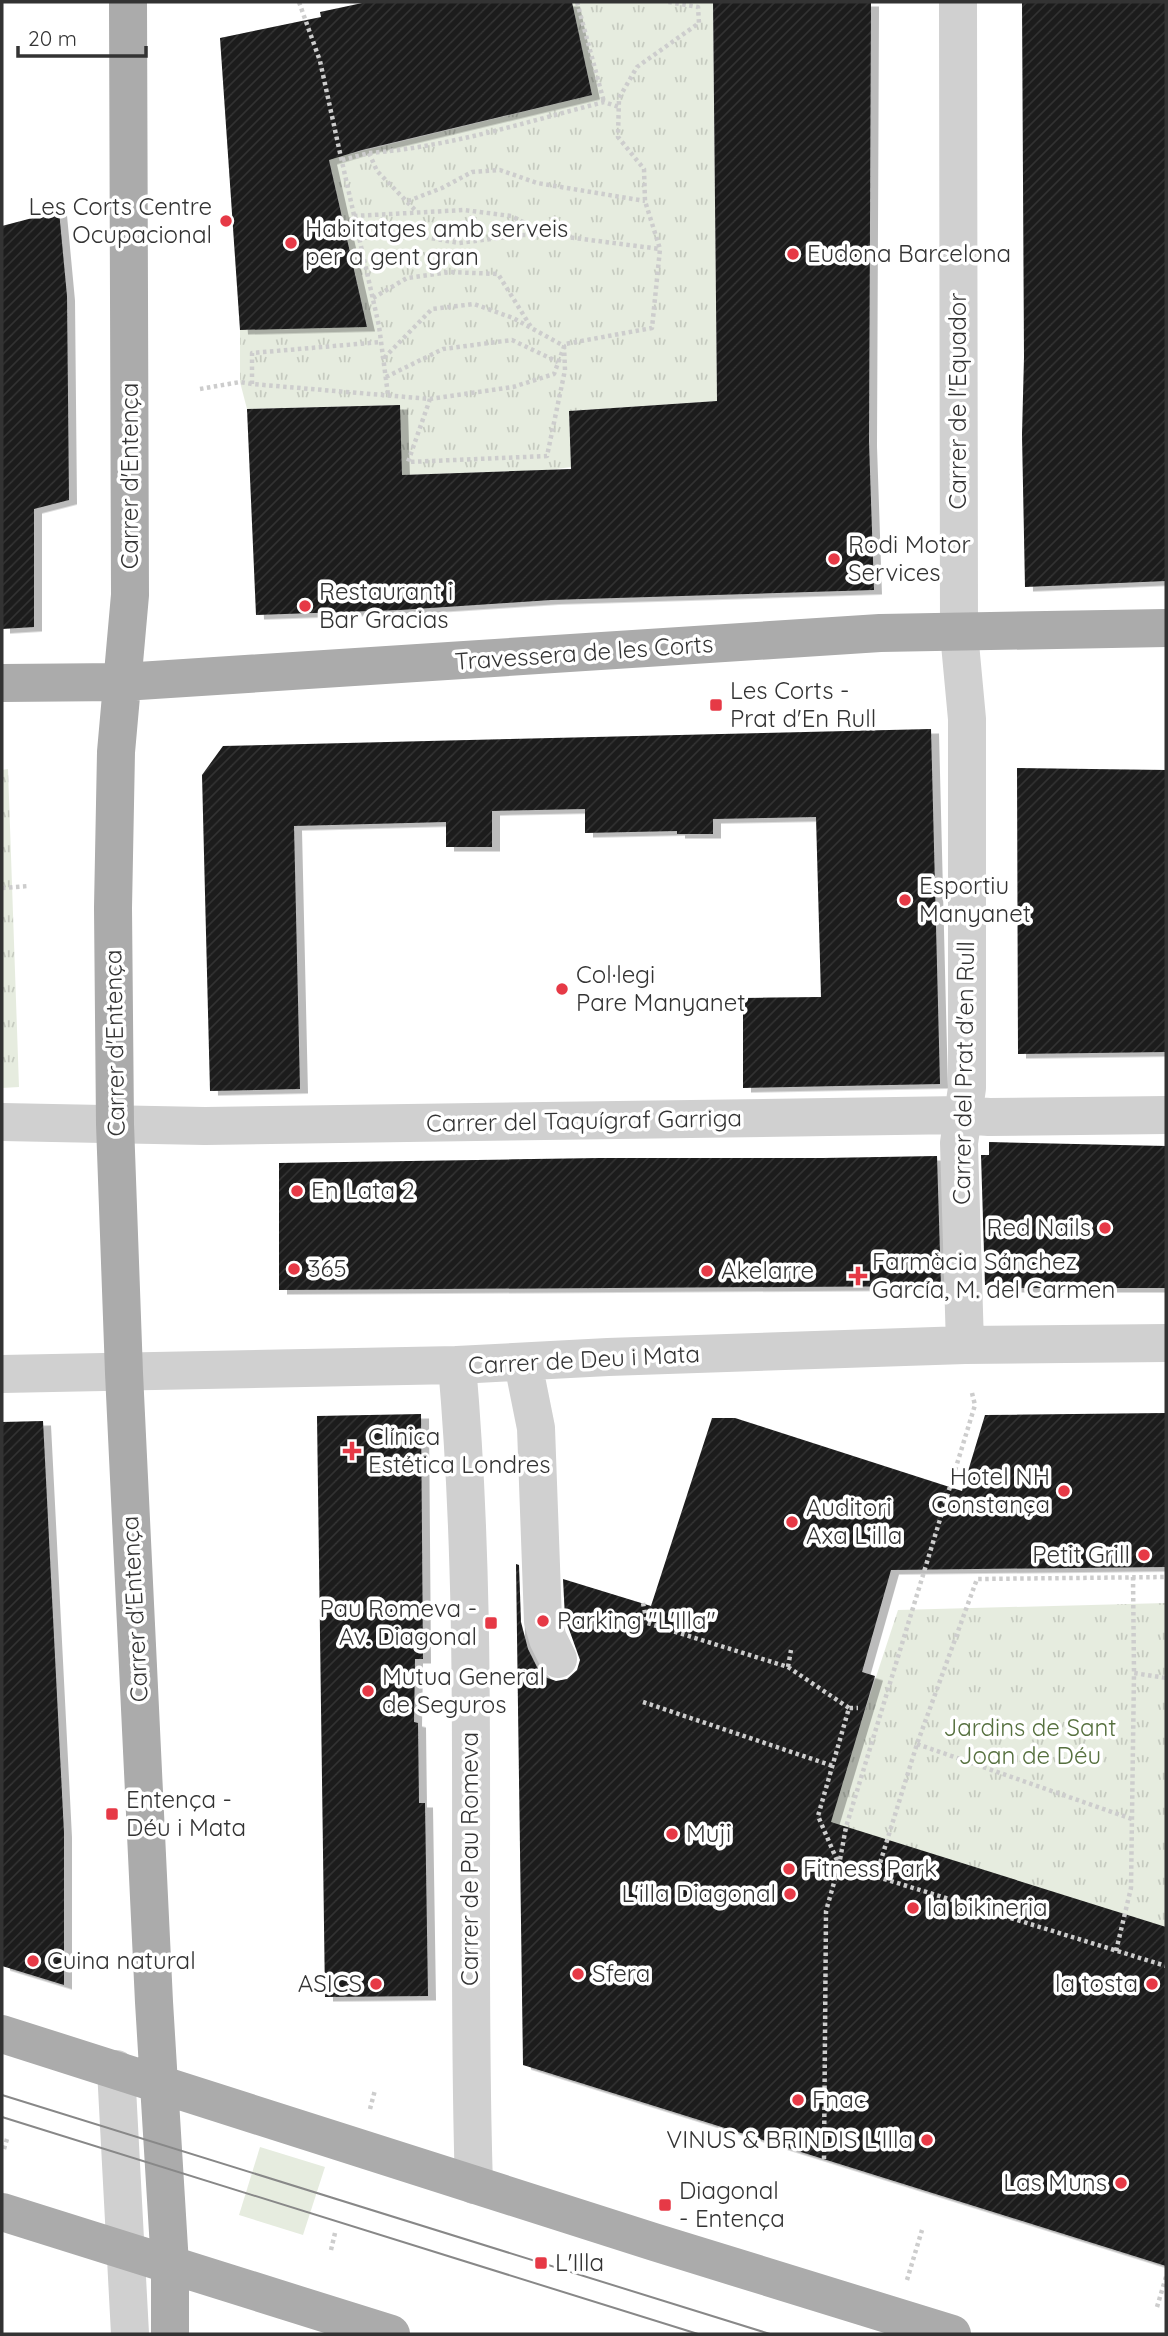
<svg xmlns="http://www.w3.org/2000/svg" width="1168" height="2336" font-family="Quicksand,sans-serif">
  <style>
    .green { fill: #e6ecdf }
    .park { fill: url(#park-tufts) }
    .building { fill: url(#building-hatch); filter: url(#shadow) }
    .lines { fill: none; stroke-linecap: round; stroke-linejoin: round }
    .path { stroke: #cdcdcd; stroke-width: 4.5; stroke-dasharray: 3.5 3.5; stroke-linecap: butt }
    .minor { stroke: #d0d0d0; stroke-width: 38 }
    .major { stroke: #ababab; stroke-width: 38 }
    .tram { stroke: #888; stroke-width: 2 }
    .poi-dot { fill: #e63946; stroke: #fff; stroke-width: 2.5 }
    .labels { text-anchor: middle; stroke-width: 7; stroke-linejoin: round; paint-order: stroke }
    .poi-label { font-size: 24px; fill: #333; stroke: #fff; text-anchor: start }
    .street-label { font-size: 24px; fill: #333; stroke: #fff }
    .park-label { font-size: 24px; fill: #56703f; stroke: #fff }
  </style>
  <defs>
    <pattern id="park-tufts" width="24" height="20" patternUnits="userSpaceOnUse" patternTransform="scale(1.75)"><rect width="24" height="20" fill="#e6ecdf"/><path d="M3 7l-1-3M5 7V3M7 7l1-3M15 17l-1-3M17 17v-4M19 17l1-3" fill="none" stroke="#c6cbc0"/></pattern>
    <pattern id="building-hatch" width="6" height="6" patternUnits="userSpaceOnUse" patternTransform="scale(1.75)"><rect width="6" height="6" fill="#1a1a1a"/><path d="M-1 1l2-2M0 6l6-6M5 7l2-2" fill="none" stroke="#333"/></pattern>
    <filter id="shadow"><feDropShadow dx="8" dy="4.5" stdDeviation="0" flood-color="#0004"/></filter>
  </defs>
  <rect width="100%" height="100%" fill="#fff"/>
  <path class="green" d="M260 2147 325 2167 303 2235 239 2215Z"/>
  <path class="park" d="M572 2H713L717 401 569 411 571 467 549 470 402 475 399 405 247 409 240 382V330L367 326 329 159 592 95Z
    M8 769 19 1087 2 1088V770Z
    M1166 1603V1930L828 1823 898 1610Z"/>
  <path class="building" d="M367 2H572L592 95 362 150 329 160 367 327 240 330 220 38 321 17 320 12Z
    M713 2H871L869 442 874 590 551 600 400 610 256 615 247 409 400 405 402 475 571 469 569 411 717 401Z
    M1022 2H1166V581L1025 587 1022 435 1024 357Z
    M59 211 67 296 69 500 34 509V627L2 629V226Z
    M931 729 940 1084 743 1088V998L821 997 816 817 713 819V834H677V831L585 833V809L492 811V847H446V822L294 826 300 1089 210 1091 202 775 223 746Z
    M1017 768 1166 770V1052L1018 1054Z
    M989 1142 1166 1146V1288H989V1285H985L981 1155H989Z
    M937 1156 941 1286 279 1290V1163L600 1158H823Z
    M1166 1413V1567L891 1570 862 1672 875 1676 831 1822 1166 1927V2266L523 2065 516 1564 519 1565 521 1622 528 1649 538 1669 545 1677 556 1681 567 1679 577 1670 580 1660 565 1618 563 1579 651 1606 712 1418H735L962 1491 985 1415Z
    M421 1414 423 1659H415L414 1722 418 1723 419 1803H425L428 1996 325 1997 317 1416Z
    M43 1421 64 1833V1985L2 1966V1422Z"/>
  <g class="lines">
    <path class="path" d="M299 2 320 61 340 153 379 326 388 395
      M577 2 604 102
      M369 153C449 147 526 122 604 102L619 107
      M342 160 369 153 377 171 417 212
      M408 201 442 188 472 172 500 170 537 183 645 201
      M354 216 464 210 511 216 547 234
      M356 225 459 243 522 235H551L660 249
      M373 298 407 278 450 272 498 274 531 327
      M384 358 432 309 474 304 513 318 564 346 565 370 547 456 408 462 430 399
      M386 377 443 349 512 340 558 362
      M252 384V353L381 342
      M200 389 240 382 252 384 430 399 513 387 554 374 565 344 652 328 660 249 645 201 644 169 618 137 619 98 637 67 699 23 698 7 668 2
      M2 888 28 886
      M972 1393 975 1405 846 1827 839 1865 1166 1966
      M1133 1577 1134 1673
      M643 1603 647 1623 788 1667 849 1708
      M788 1667 791 1650
      M643 1702 833 1766
      M917 1744 1132 1819
      M876 1876 917 1744 977 1579 1166 1577
      M1116 1951 1131 1888 1134 1673 1166 1678
      M370 2109 375 2090
      M4 2149 7 2139
      M824 2159 826 1911 839 1865 818 1816 849 1708H858
      M331 2250 335 2233
      M907 2280 922 2230
      M1157 2307 1166 2277"/>
    <path class="minor" d="M958 2 959 633 967 719V1088L959 1143 965 1345
      M2 1122 205 1126 962 1115 989 1117 1166 1115
      M523 1363 536 1428 543 1621 548 1639 558 1659
      M457 1365C481 1638 465 1912 474 2185
      M2 1374 457 1365 608 1357 965 1345 1166 1343
      M116 2069 130 2334"/>
    <path class="major" d="M128 2 130 595 116 752 113 908 115 1124 124 1373 154 2002 170 2265V2334
      M2 683 123 682 880 633 1166 628
      M2 2034 654 2242 952 2334
      M2 2212 391 2334"/>
    <path class="tram" d="M2 2095 770 2334
      M2 2117 698 2334"/>
  </g>
  <g class="poi-dot">
    <circle cx="226" cy="221" r="7"/>
    <circle cx="291" cy="243" r="7"/>
    <circle cx="793" cy="254" r="7"/>
    <circle cx="834" cy="559" r="7"/>
    <circle cx="305" cy="606" r="7"/>
    <rect x="709" y="698" width="14" height="14" rx="3.5"/>
    <circle cx="905" cy="900" r="7"/>
    <circle cx="562" cy="989" r="7"/>
    <circle cx="297" cy="1191" r="7"/>
    <circle cx="1105" cy="1228" r="7"/>
    <circle cx="294" cy="1269" r="7"/>
    <circle cx="707" cy="1271" r="7"/>
    <path d="M854.5 1265.5h7v7h7v7h-7v7h-7v-7h-7v-7h7z"/>
    <path d="M348.5 1440.5h7v7h7v7h-7v7h-7v-7h-7v-7h7z"/>
    <circle cx="1064" cy="1491" r="7"/>
    <circle cx="792" cy="1522" r="7"/>
    <circle cx="1144" cy="1555" r="7"/>
    <circle cx="543" cy="1621" r="7"/>
    <rect x="484" y="1616" width="14" height="14" rx="3.5"/>
    <circle cx="368" cy="1691" r="7"/>
    <rect x="105" y="1807" width="14" height="14" rx="3.5"/>
    <circle cx="672" cy="1834" r="7"/>
    <circle cx="789" cy="1869" r="7"/>
    <circle cx="790" cy="1894" r="7"/>
    <circle cx="913" cy="1908" r="7"/>
    <circle cx="33" cy="1961" r="7"/>
    <circle cx="578" cy="1974" r="7"/>
    <circle cx="376" cy="1984" r="7"/>
    <circle cx="1152" cy="1984" r="7"/>
    <circle cx="798" cy="2100" r="7"/>
    <circle cx="927" cy="2140" r="7"/>
    <circle cx="1121" cy="2183" r="7"/>
    <rect x="658" y="2198" width="14" height="14" rx="3.5"/>
    <rect x="534" y="2256" width="14" height="14" rx="3.5"/>
  </g>
  <g class="labels">
    <g class="poi-label">
      <text x="212" y="215" text-anchor="end">Les Corts Centre<tspan x="212" dy="28">Ocupacional</tspan></text>
      <text x="305" y="237">Habitatges amb serveis<tspan x="305" dy="28">per a gent gran</tspan></text>
      <text x="807" y="262">Eudona Barcelona</text>
      <text x="848" y="553">Rodi Motor<tspan x="848" dy="28">Services</tspan></text>
      <text x="319" y="600">Restaurant i<tspan x="319" dy="28">Bar Gracias</tspan></text>
      <text x="730" y="699">Les Corts -<tspan x="730" dy="28">Prat d'En Rull</tspan></text>
      <text x="919" y="894">Esportiu<tspan x="919" dy="28">Manyanet</tspan></text>
      <text x="576" y="983">Col·legi<tspan x="576" dy="28">Pare Manyanet</tspan></text>
      <text x="311" y="1199">En Lata 2</text>
      <text x="1091" y="1236" text-anchor="end">Red Nails</text>
      <text x="872" y="1270">Farmàcia Sánchez<tspan x="872" dy="28">García, M. del Carmen</tspan></text>
      <text x="308" y="1277">365</text>
      <text x="721" y="1279">Akelarre</text>
      <text x="368" y="1445">Clínica<tspan x="368" dy="28">Estética Londres</tspan></text>
      <text x="1050" y="1485" text-anchor="end">Hotel NH<tspan x="1050" dy="28">Constança</tspan></text>
      <text x="806" y="1516">Auditori<tspan x="806" dy="28">Axa L’illa</tspan></text>
      <text x="1130" y="1563" text-anchor="end">Petit Grill</text>
      <text x="477" y="1617" text-anchor="end">Pau Romeva -<tspan x="477" dy="28">Av. Diagonal</tspan></text>
      <text x="557" y="1629">Parking "L'Illa"</text>
      <text x="382" y="1685">Mutua General<tspan x="382" dy="28">de Seguros</tspan></text>
      <text x="126" y="1808">Entença -<tspan x="126" dy="28">Déu i Mata</tspan></text>
      <text x="686" y="1842">Muji</text>
      <text x="803" y="1877">Fitness Park</text>
      <text x="776" y="1902" text-anchor="end">L'illa Diagonal</text>
      <text x="927" y="1916">la bikineria</text>
      <text x="47" y="1969">Cuina natural</text>
      <text x="592" y="1982">Sfera</text>
      <text x="362" y="1992" text-anchor="end">ASICS</text>
      <text x="1138" y="1992" text-anchor="end">la tosta</text>
      <text x="812" y="2108">Fnac</text>
      <text x="913" y="2148" text-anchor="end">VINUS &amp; BRINDIS L'Illa</text>
      <text x="1107" y="2191" text-anchor="end">Las Muns</text>
      <text x="679" y="2199">Diagonal<tspan x="679" dy="28">- Entença</tspan></text>
      <text x="555" y="2271">L'Illa</text>
    </g>
    <g class="street-label">
      <text transform="translate(958 401) rotate(-90)" y="8">Carrer de l'Equador</text>
      <text transform="translate(130 476) rotate(-90)" y="8">Carrer d'Entença</text>
      <text transform="translate(584 653) rotate(-4)" y="8">Travessera de les Corts</text>
      <text transform="translate(115 1043) rotate(-91)" y="8">Carrer d'Entença</text>
      <text transform="translate(964 1073) rotate(-89)" y="8">Carrer del Prat d'en Rull</text>
      <text transform="translate(584 1121) rotate(-1)" y="8">Carrer del Taquígraf Garriga</text>
      <text transform="translate(584 1360) rotate(-3)" y="8">Carrer de Deu i Mata</text>
      <text transform="translate(135 1609) rotate(-93)" y="8">Carrer d'Entença</text>
      <text transform="translate(470 1859) rotate(-90)" y="8">Carrer de Pau Romeva</text>
    </g>
    <g class="park-label">
      <text x="1030" y="1736">Jardins de Sant<tspan x="1030" dy="28">Joan de Déu</tspan></text>
    </g>
  </g>
  <rect width="1168" height="2336" fill="none" stroke="#333333" stroke-width="7"/>
  <path d="M18 46v10h128v-10" fill="none" stroke="#333333" stroke-width="3.5"/>
  <text x="28" y="46" font-size="21" fill="#333333" stroke="#ffffff" stroke-width="5" paint-order="stroke">20 m</text>
</svg>
